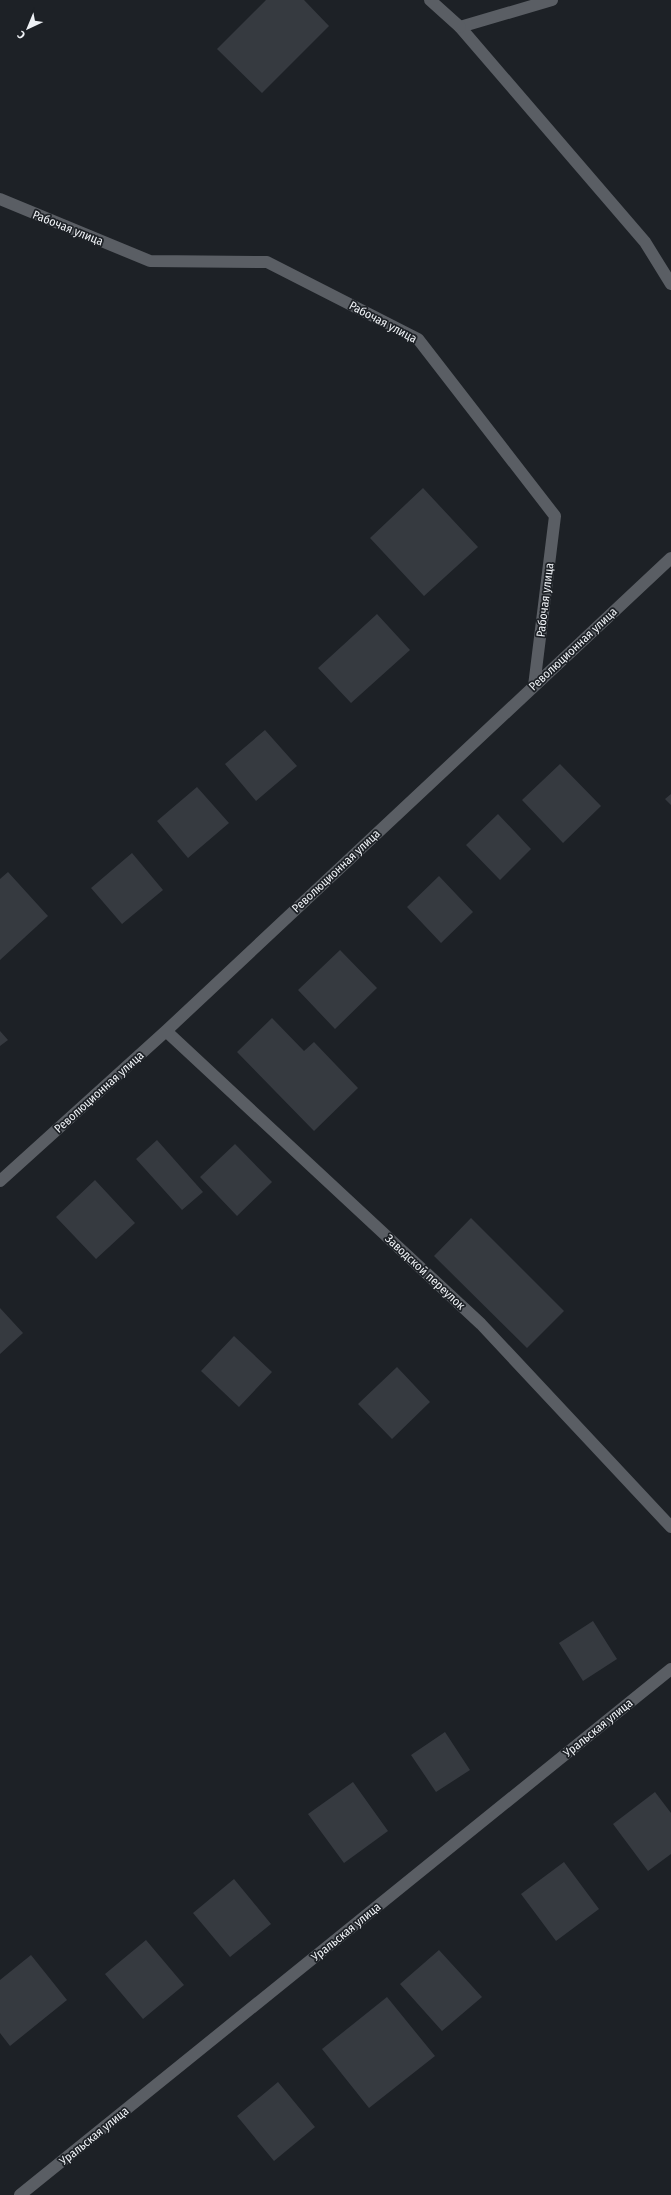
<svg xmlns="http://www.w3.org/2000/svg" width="671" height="2195" font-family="'Fira Sans Condensed',sans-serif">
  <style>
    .building { fill: #363a40 }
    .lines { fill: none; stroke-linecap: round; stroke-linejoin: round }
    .lane { stroke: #5a5e64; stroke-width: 12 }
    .street { stroke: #5a5e64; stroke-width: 12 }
    .labels { text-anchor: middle; stroke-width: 3.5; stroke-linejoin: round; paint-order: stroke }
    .street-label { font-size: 12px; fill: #eff2f6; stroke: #1d2126 }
  </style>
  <rect width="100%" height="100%" fill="#1d2126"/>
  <path class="building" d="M266 0H304L329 26 262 93 217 49Z
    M423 488 478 547 424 596 370 538Z
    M377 614 410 650 351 703 318 668Z
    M265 730 297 766 256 801 225 764Z
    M560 764 601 806 563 843 522 800Z
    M197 787 229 823 188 858 157 821Z
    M671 794V805L665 799Z
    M498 814 531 849 500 880 466 845Z
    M132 853 163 890 122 924 91 888Z
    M8 872 48 916 0 960V879Z
    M439 876 473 912 441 943 407 907Z
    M340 950 377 988 335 1029 298 990Z
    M272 1018 304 1051 314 1042 358 1088 314 1131 237 1052Z
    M0 1031 8 1040 0 1046Z
    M157 1140 203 1192 182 1210 136 1159Z
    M235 1144 272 1182 237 1216 200 1177Z
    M95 1180 135 1223 96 1259 56 1217Z
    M471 1218 564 1311 527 1348 434 1256Z
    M0 1308 23 1333 0 1354Z
    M234 1336 272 1372 239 1407 201 1371Z
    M397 1367 430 1402 392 1439 358 1404Z
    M593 1621 617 1659 583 1681 559 1643Z
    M445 1732 470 1770 436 1792 411 1755Z
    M353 1782 388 1831 344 1863 308 1814Z
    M655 1792 671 1813V1854L648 1871 613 1824Z
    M564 1862 599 1909 556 1941 521 1894Z
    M234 1879 271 1924 230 1957 193 1913Z
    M146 1940 184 1985 143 2019 105 1974Z
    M439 1950 482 1997 442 2031 400 1984Z
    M31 1955 67 2000 10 2046 0 2033V1980Z
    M387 1997 435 2056 369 2108 322 2049Z
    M278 2082 315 2127 274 2161 237 2116Z"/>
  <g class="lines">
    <path class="lane" d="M552 0 460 27 645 242 671 284"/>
    <path class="street" d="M430 0 460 27
      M0 199 150 261 267 262 418 339 555 516 534 686
      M166 1031 481 1324 671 1527
      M0 1181 166 1031 671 558
      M20 2195 671 1669"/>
  </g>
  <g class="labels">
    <g class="street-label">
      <text transform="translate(68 228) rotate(22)" y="4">Рабочая улица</text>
      <text transform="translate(383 322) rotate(28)" y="4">Рабочая улица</text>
      <text transform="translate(545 600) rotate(-83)" y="4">Рабочая улица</text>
      <text transform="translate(573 649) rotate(-43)" y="4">Революционная улица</text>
      <text transform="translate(336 871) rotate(-43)" y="4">Революционная улица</text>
      <text transform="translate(99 1092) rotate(-42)" y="4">Революционная улица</text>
      <text transform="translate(425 1272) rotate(43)" y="4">Заводской переулок</text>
      <text transform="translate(598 1728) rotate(-39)" y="4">Уральская улица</text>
      <text transform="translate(346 1932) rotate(-39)" y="4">Уральская улица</text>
      <text transform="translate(94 2136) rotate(-39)" y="4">Уральская улица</text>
    </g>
  </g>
  <g transform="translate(28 28) rotate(224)" stroke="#1d2126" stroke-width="3" paint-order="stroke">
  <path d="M0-3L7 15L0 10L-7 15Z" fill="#eff2f6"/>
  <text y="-6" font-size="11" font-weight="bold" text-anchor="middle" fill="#eff2f6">С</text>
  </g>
</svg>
